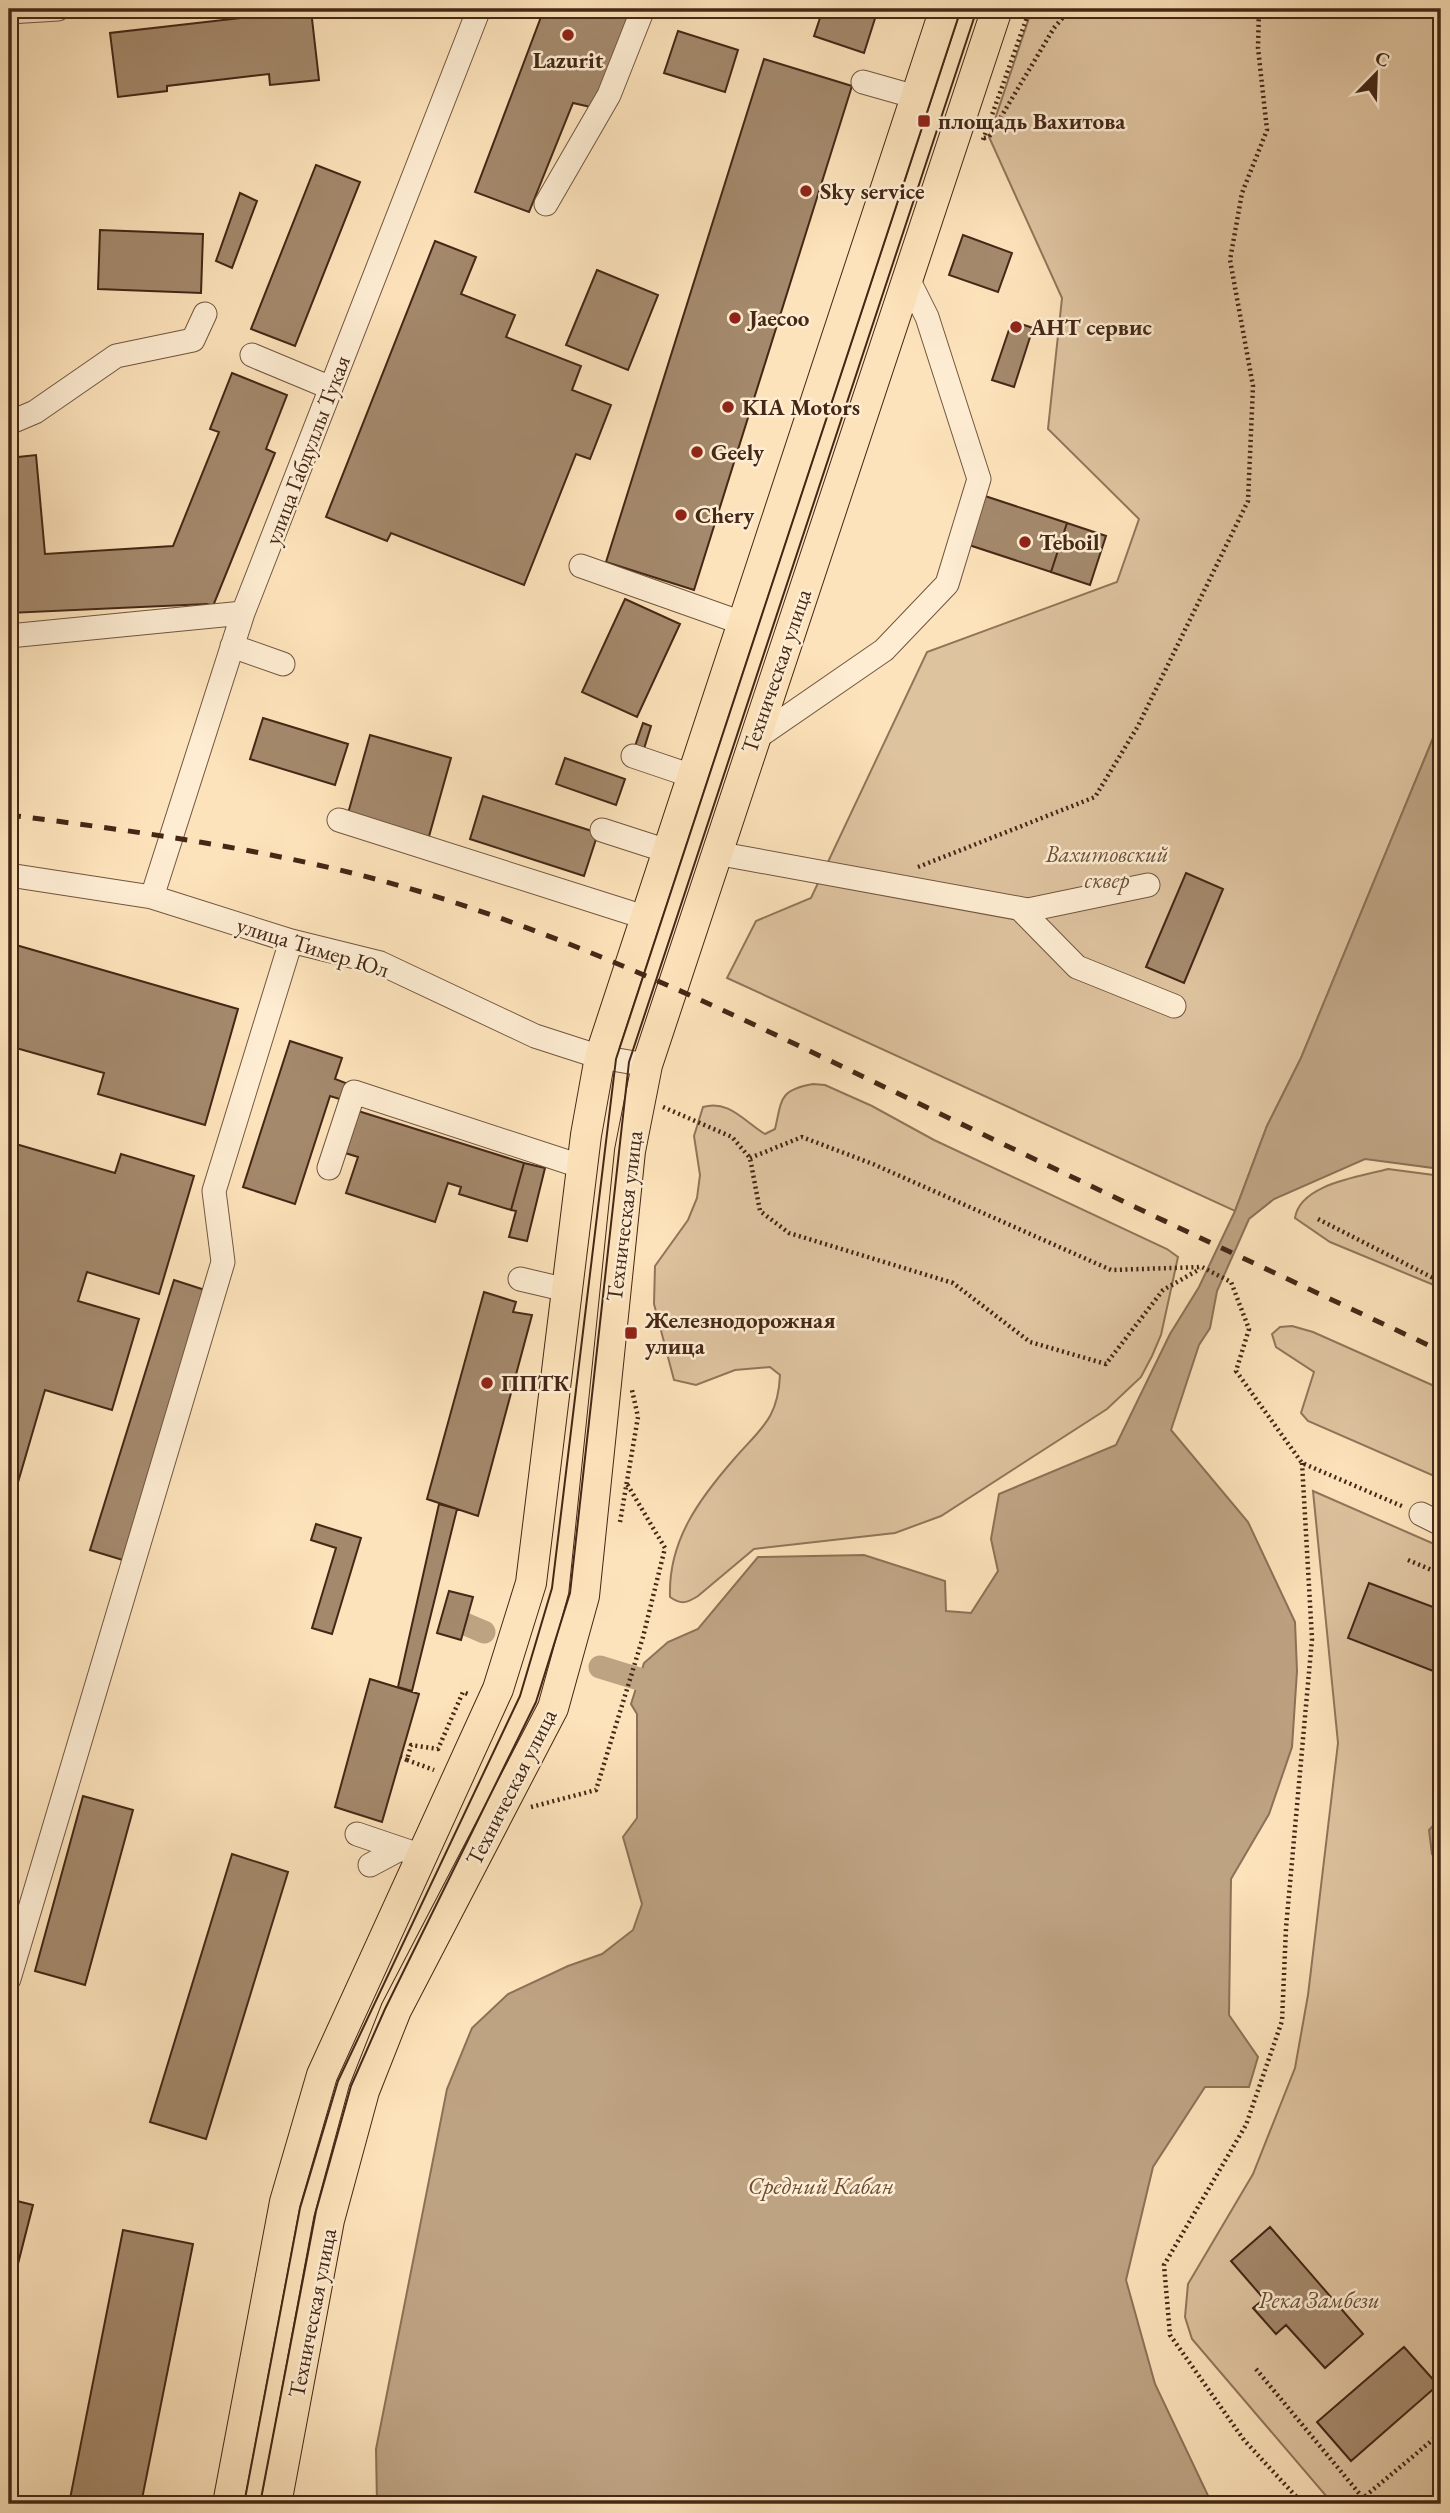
<svg xmlns="http://www.w3.org/2000/svg" width="1450" height="2513" font-family="'EB Garamond',serif">
  <style>
    .green { fill: #dec39f; stroke: #91755a; stroke-width: 2 }
    .water { fill: #bea383; stroke: #8d7157; stroke-width: 2 }
    .lines { fill: none; stroke-linecap: round; stroke-linejoin: round }
    .canal { stroke: #bea383; stroke-width: 23 }
    .building { fill: #a4896c; stroke: #442716; stroke-width: 2 }
    .minor-casing { stroke: #72563f; stroke-width: 25 }
    .major-casing { stroke: #442716; stroke-width: 32 }
    .path { stroke: #442716; stroke-width: 4.5; stroke-dasharray: 2 3.5; stroke-linecap: butt }
    .minor { stroke: #feedd3; stroke-width: 23 }
    .major { stroke: #fde3bb; stroke-width: 30 }
    .tram { stroke: #442716; stroke-width: 2 }
    .rail { stroke: #442716; stroke-width: 5; stroke-dasharray: 12 12; stroke-linecap: butt }
    .poi-dot { fill: #8f2418; stroke: #feedd3; stroke-width: 2.5 }
    .labels { text-anchor: middle; stroke-width: 5; stroke-linejoin: round; paint-order: stroke }
    .poi-label { font-size: 23px; font-weight: bold; fill: #442716; stroke: #feedd3; text-anchor: start }
    .street-label { font-size: 23px; fill: #442716; stroke: #feedd3 }
    .park-label { font-size: 23px; font-style: italic; fill: #6a4e38; stroke: #feedd3 }
    .water-label { font-size: 24px; font-style: italic; fill: #694c37; stroke: #feedd3 }
  </style>
  <rect width="100%" height="100%" fill="#fde3bb"/>
  <filter id="stains"><feTurbulence type="fractalNoise" baseFrequency=".00286" numOctaves="4"/><feColorMatrix values="0 0 0 0 .2 0 0 0 0 .09 0 0 0 0 .02 0 0 0 .5 -.17"/></filter>
  <radialGradient id="worn" r=".72"><stop offset=".6" stop-color="#630" stop-opacity="0"/><stop offset="1" stop-color="#630" stop-opacity=".3"/></radialGradient>
  <path class="green" d="M1032 9H1441V719L1301 1058 1267 1126 1235 1211 727 978 756 921 811 898 927 652 1117 582 1139 519 1048 429 1062 298 989 137Z
    M813 1084 825 1085 872 1106 934 1140 1167 1249 1178 1257 1161 1335 1152 1356 1141 1377 1107 1409 941 1516 895 1533 754 1549 698 1596C687 1603 681 1605 670 1597 668 1541 699 1499 735 1458 761 1428 778 1419 780 1375L770 1367 735 1370 696 1385 674 1380 654 1304 655 1266 688 1220 697 1198 700 1175 694 1136 703 1107C728 1099 745 1122 765 1134L775 1129C782 1099 779 1090 813 1084Z
    M1388 1169 1441 1176V1288L1330 1242 1295 1218C1300 1184 1359 1177 1388 1169Z
    M1292 1326 1313 1332 1441 1389V1479L1308 1421 1301 1413 1314 1372 1276 1347 1272 1334 1280 1327Z
    M1313 1491 1441 1547 1439 2504H1333L1192 2339 1185 2317 1188 2284 1253 2174 1295 2068 1308 1995 1338 1743Z"/>
  <path class="water" d="M1441 719V1169L1365 1159 1274 1199 1249 1219 1217 1291 1210 1328 1199 1345 1171 1430 1248 1522 1295 1622 1297 1671 1292 1747 1269 1814 1231 1879 1229 2015 1258 2057 1249 2087H1205L1153 2167 1126 2280 1155 2384 1212 2504H377L376 2449 447 2089 472 2028 508 1994 568 1966 602 1954 633 1930 642 1904 623 1837 637 1818V1714L631 1704 644 1663 668 1642 698 1629 758 1557 864 1555 945 1581 946 1611 971 1613 998 1571 991 1539 999 1494 1116 1445 1170 1334 1199 1287 1235 1211 1267 1126 1301 1058Z
    M1441 1817V1864L1432 1854 1429 1830Z"/>
  <g class="lines">
    <path class="canal" d="M465 1624 484 1632
      M600 1667 639 1679"/>
  </g>
  <path class="building" d="M544 9H631L595 108 573 103 529 212 475 192Z
    M823 9H878L864 53 814 36Z
    M311 10 319 80 270 85 269 74 167 86V91L118 97 110 33Z
    M678 31 738 50 725 92 664 73Z
    M764 59 852 86 694 590 606 562Z
    M316 165 360 182 295 346 251 329Z
    M240 193 257 201 232 268 216 261Z
    M100 230 203 234 201 293 98 289Z
    M963 235 1012 253 998 292 949 275Z
    M435 241 476 257 461 294 515 315 506 337 581 366 572 390 611 405 590 459 576 454 524 585 391 533 387 541 326 517Z
    M597 270 658 295 628 370 566 345Z
    M1012 321 1033 328 1014 387 992 380Z
    M232 373 287 395 266 449 275 453 213 606 207 604 9 613V458L36 455 45 554 173 546 219 432 210 429Z
    M982 495 1067 523 1051 572 966 544Z
    M1067 523 1106 536 1090 585 1051 572Z
    M625 599 680 624 637 717 582 692Z
    M263 718 348 744 335 785 250 759Z
    M643 723 651 726 643 752 634 749Z
    M370 735 451 758 428 840 347 817Z
    M565 758 625 779 616 805 556 784Z
    M483 796 598 833 584 876 470 839Z
    M1186 873 1223 889 1184 983 1146 967Z
    M9 943 238 1009 205 1125 98 1094 104 1073 9 1046Z
    M290 1041 342 1058 335 1079 351 1085 346 1101 330 1096 295 1204 243 1187Z
    M355 1110 524 1163 511 1210 459 1194 461 1187 448 1183 435 1222 346 1193 358 1157 342 1152Z
    M9 1142 115 1173 121 1154 194 1176 159 1294 87 1272 78 1301 139 1319 112 1410 45 1390 9 1513Z
    M524 1163 545 1168 527 1241 509 1237 516 1211 511 1210Z
    M174 1280 211 1292 126 1561 90 1550Z
    M484 1292 516 1302 513 1312 532 1315 478 1516 427 1499Z
    M439 1504 457 1509 412 1691 398 1687Z
    M316 1524 361 1538 332 1634 312 1628 336 1548 311 1540Z
    M1369 1583 1441 1610V1674L1348 1638Z
    M449 1591 473 1597 461 1640 437 1633Z
    M370 1679 419 1694 382 1822 335 1807Z
    M83 1796 133 1810 85 1985 35 1971Z
    M232 1854 288 1872 206 2139 150 2122Z
    M9 2199 33 2205 9 2299Z
    M1270 2227 1363 2334 1325 2368 1286 2325 1276 2334 1253 2308 1264 2299 1231 2261Z
    M123 2230 193 2244 141 2504H69Z
    M1404 2347 1438 2385 1351 2461 1317 2422Z"/>
  <g class="lines">
    <g class="minor-casing">
      <path id="minor" d="M9 12 58 9
        M863 82 916 97
        M546 204 609 95 643 9
        M252 355 331 388
        M9 423 35 412 116 356 193 340 205 314
        M581 566 742 623
        M9 636 243 613
        M232 646 283 664
        M752 741 884 650 947 584 979 479 927 317 908 279
        M633 756 692 776
        M339 820 644 917
        M602 830 667 851
        M716 853 1028 910 1148 885
        M9 875 152 897 291 941 380 963 535 1036 600 1057 647 1065
        M152 897 243 613 479 9
        M1020 909 1077 967 1174 1006
        M329 1168 354 1092 583 1167
        M520 1279 567 1290
        M1421 1514 1441 1524
        M357 1834 422 1856
        M370 1865 400 1849
        M9 1979 223 1262 214 1191 291 941"/>
    </g>
    <g class="major-casing">
      <path id="major" d="M228 2504 285 2202 322 2075 498 1689 531 1583 586 1135 600 1057 945 9
        M276 2504 329 2220 364 2091 396 2010 553 1708 584 1596 630 1151 647 1065 997 9"/>
    </g>
    <path class="path" d="M984 138 989 137 1054 28 1070 9
      M983 140 1030 9
      M918 867 1095 797 1138 726 1248 501 1253 386 1230 260 1242 193 1267 130 1258 48 1259 9
      M663 1107 732 1137 750 1158 760 1211 789 1233 953 1283 1030 1342 1106 1364 1163 1290 1200 1269
      M750 1158 802 1137 873 1164 1111 1270 1202 1267 1231 1282 1249 1329 1236 1371 1302 1463 1404 1507
      M1318 1219 1441 1282
      M1302 1463 1312 1639 1286 1928 1282 2021 1246 2125 1164 2265 1170 2335 1244 2440 1303 2504
      M620 1522 638 1417 632 1390
      M1408 1560 1441 1574
      M400 1757 407 1760 411 1745 438 1749 463 1692 468 1694
      M407 1760 434 1770
      M531 1807 596 1790 643 1637 665 1548 627 1484
      M1256 2369 1363 2498 1441 2433"/>
    <use href="#minor" class="minor"/>
    <use href="#major" class="major"/>
    <path class="tram" d="M244 2504 300 2208 338 2081 520 1696 552 1588 616 1059 961 9
      M260 2504 316 2211 351 2086 385 2009 536 1702 570 1593 629 1062 977 9"/>
    <path class="rail" d="M9 815C159 834 312 855 456 903 618 956 770 1032 924 1106 1096 1189 1268 1270 1441 1351"/>
  </g>
  <g class="poi-dot">
    <circle cx="568" cy="35" r="7"/>
    <rect x="917" y="114" width="14" height="14" rx="3.5"/>
    <circle cx="806" cy="191" r="7"/>
    <circle cx="735" cy="318" r="7"/>
    <circle cx="1016" cy="327" r="7"/>
    <circle cx="728" cy="407" r="7"/>
    <circle cx="697" cy="452" r="7"/>
    <circle cx="681" cy="515" r="7"/>
    <circle cx="1025" cy="542" r="7"/>
    <rect x="624" y="1326" width="14" height="14" rx="3.5"/>
    <circle cx="487" cy="1383" r="7"/>
  </g>
  <g class="labels">
    <g class="poi-label">
      <text x="568" y="68" text-anchor="middle">Lazurit</text>
      <text x="938" y="129">площадь Вахитова</text>
      <text x="820" y="199">Sky service</text>
      <text x="749" y="326">Jaecoo</text>
      <text x="1030" y="335">АНТ сервис</text>
      <text x="742" y="415">KIA Motors</text>
      <text x="711" y="460">Geely</text>
      <text x="695" y="523">Chery</text>
      <text x="1039" y="550">Teboil</text>
      <text x="645" y="1328">Железнодорожная<tspan x="645" dy="26">улица</tspan></text>
      <text x="501" y="1391">ППТК</text>
    </g>
    <g class="street-label">
      <text transform="translate(307 450) rotate(-69)" y="8">улица Габдуллы Тукая</text>
      <text transform="translate(776 671) rotate(-71)" y="8">Техническая улица</text>
      <text transform="translate(313 947) rotate(17)" y="8">улица Тимер Юл</text>
      <text transform="translate(624 1216) rotate(-83)" y="8">Техническая улица</text>
      <text transform="translate(511 1787) rotate(-63)" y="8">Техническая улица</text>
      <text transform="translate(312 2313) rotate(-79)" y="8">Техническая улица</text>
    </g>
    <g class="park-label">
      <text x="1107" y="862">Вахитовский<tspan x="1107" dy="26">сквер</tspan></text>
      <text x="1319" y="2308">Река Замбези</text>
    </g>
    <g class="water-label">
      <text x="821" y="2194">Средний Кабан</text>
    </g>
  </g>
  <rect width="1450" height="2513" fill="none" stroke="#fde3bb" stroke-width="35"/>
  <rect x="10" y="10" width="1429" height="2492" fill="none" stroke="#442716" stroke-width="3.5"/>
  <rect x="18" y="18" width="1415" height="2478" fill="none" stroke="#442716" stroke-width="2"/>
  <g transform="translate(1376 74) rotate(23)" stroke="#feedd3" stroke-width="5" paint-order="stroke">
  <path d="M0-5L12 26L0 18L-12 26Z" fill="#442716"/>
  <text y="-10" font-size="19" font-weight="bold" text-anchor="middle" fill="#442716">С</text>
  </g>
  <rect width="100%" height="100%" filter="url(#stains)"/>
  <rect width="100%" height="100%" fill="url(#worn)"/>
</svg>
